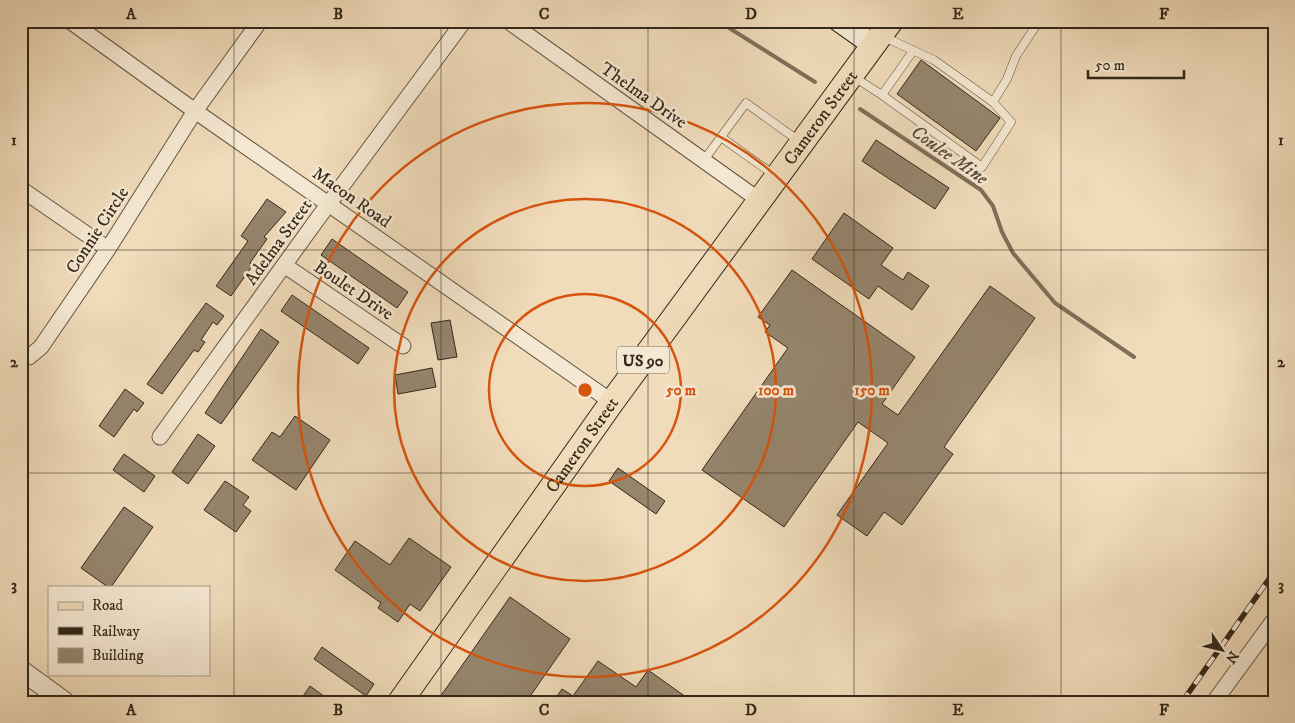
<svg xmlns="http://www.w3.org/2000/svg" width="1295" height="723" font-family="'IM FELL DW Pica',serif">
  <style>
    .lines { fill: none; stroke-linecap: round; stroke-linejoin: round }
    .stream { stroke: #7e6f59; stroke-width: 4 }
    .building { fill: #95856d; stroke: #332819 }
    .service-casing { stroke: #625541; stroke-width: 9 }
    .minor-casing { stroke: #625541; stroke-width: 17 }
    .tertiary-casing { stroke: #625541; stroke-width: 21 }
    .secondary-casing { stroke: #332819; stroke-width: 23 }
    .primary-casing { stroke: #332819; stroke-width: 26 }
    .service { stroke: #f5e8d2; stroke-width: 8 }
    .minor { stroke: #f5e8d2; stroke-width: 15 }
    .tertiary { stroke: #f5e8d2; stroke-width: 19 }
    .secondary { stroke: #f5e8d2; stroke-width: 21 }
    .primary { stroke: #f0dbba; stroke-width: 24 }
    .rail-casing { stroke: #332819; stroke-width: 5.5 }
    .rail { stroke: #f5e8d2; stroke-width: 4; stroke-dasharray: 11; stroke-linecap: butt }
    .grid { fill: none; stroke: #332819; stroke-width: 1; stroke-opacity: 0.55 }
    .ring { fill: none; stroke: #d6540d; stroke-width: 2.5 }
    .labels { text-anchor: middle; stroke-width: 5; stroke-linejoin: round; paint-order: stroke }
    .shield { fill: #f5e8d2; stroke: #6d6250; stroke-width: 1 }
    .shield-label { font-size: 16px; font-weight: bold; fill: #332819 }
    .street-label { font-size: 18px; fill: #332819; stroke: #f5e8d2 }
    .water-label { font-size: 19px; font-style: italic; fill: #584b39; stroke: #f5e8d2 }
    .centre { fill: #d6540d; stroke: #f5e8d2; stroke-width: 2.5 }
    .ring-label { font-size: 15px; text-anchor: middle; font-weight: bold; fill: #d6540d; stroke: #f5e8d2; stroke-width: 5; stroke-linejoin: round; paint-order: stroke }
    .neatline { fill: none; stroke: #332819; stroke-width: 2 }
    .grid-label { font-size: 16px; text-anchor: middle; font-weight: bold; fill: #332819 }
  </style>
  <rect width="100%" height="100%" fill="#f0dbba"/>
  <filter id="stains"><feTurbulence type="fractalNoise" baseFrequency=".004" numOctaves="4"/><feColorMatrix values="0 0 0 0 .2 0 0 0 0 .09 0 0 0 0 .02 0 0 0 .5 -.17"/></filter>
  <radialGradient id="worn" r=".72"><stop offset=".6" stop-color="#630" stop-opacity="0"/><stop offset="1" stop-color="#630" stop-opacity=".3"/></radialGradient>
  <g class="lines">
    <path class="stream" d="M718 21 815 82
      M860 109 981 190 993 206 1002 232 1013 253 1055 303 1134 357"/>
  </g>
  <path class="building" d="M921 60 1000 118 976 151 897 94Z
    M876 140 949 188 935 209 862 161Z
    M267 199 286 212 264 237 267 239 250 263 253 265 231 296 216 286 248 241 241 236Z
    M844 213 893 248 881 265 903 280 908 272 929 286 912 310 878 286 869 299 812 259Z
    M332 239 408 292 397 308 321 255Z
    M792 270 915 357 882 404 898 415 990 286 1035 318 944 447 953 454 902 525 884 512 867 536 837 515 888 443 858 422 784 527 702 470 788 348 765 332 770 325 758 317Z
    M292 295 369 348 358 364 281 311Z
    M206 303 224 316 217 325 213 322 201 340 205 342 198 352 194 350 162 394 147 384Z
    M450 320 457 357 438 360 431 323Z
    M261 329 279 342 221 424 205 413Z
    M432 368 436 387 398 394 395 375Z
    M125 389 144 403 137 412 134 409 114 437 99 426Z
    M295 416 330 440 296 490 252 460 272 432 280 437Z
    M198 434 215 446 188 484 172 472Z
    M124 454 155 476 144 492 113 470Z
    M618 468 665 501 656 514 609 481Z
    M225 481 249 497 243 505 251 511 236 532 204 510Z
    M124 507 153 527 111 587H108L81 568Z
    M409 538 451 567 420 611 410 604 398 622 378 608 381 603 335 570 355 541 390 565Z
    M510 597 570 639 526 702H447L440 697Z
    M322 647 374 684 366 696 314 659Z
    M598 661 636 687 648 670 693 702H553L562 689 573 696Z
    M310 686 332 702H299Z"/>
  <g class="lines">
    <g class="service-casing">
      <path id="service" d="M882 36 934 60 993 102 1007 79 1016 56 1039 21
        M854 77 882 95 913 51
        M882 95 982 167 1011 122 993 102
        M721 137 774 175
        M704 160 746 103 799 141"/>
    </g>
    <g class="minor-casing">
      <path id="minor" d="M70 21 195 111 612 402
        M508 21 759 200
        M21 189 108 249
        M284 265 403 346
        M21 356 29 357 41 347 108 249 195 111 260 21
        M160 437 316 221 464 21
        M1214 702 1274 620"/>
    </g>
    <g class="tertiary-casing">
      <path id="tertiary" d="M21 670 65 702"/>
    </g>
    <g class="secondary-casing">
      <path id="secondary" d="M839 21 873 45"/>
    </g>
    <g class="primary-casing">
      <g id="primary">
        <path id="s1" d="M400 702 612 402 891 21"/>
      </g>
    </g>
    <use href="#service" class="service"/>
    <use href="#minor" class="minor"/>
    <use href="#tertiary" class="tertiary"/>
    <use href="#secondary" class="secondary"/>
    <use href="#primary" class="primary"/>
    <g class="rail-casing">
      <path id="rail" d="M1182 702 1274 572"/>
    </g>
    <use href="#rail" class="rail"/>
  </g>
  <path class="grid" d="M234 21V702M441 21V702M648 21V702M854 21V702M1061 21V702M21 250H1274M21 473H1274"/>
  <g class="ring">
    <circle cx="585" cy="390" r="96"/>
    <circle cx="585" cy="390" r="191"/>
    <circle cx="585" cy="390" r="287"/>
  </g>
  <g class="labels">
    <rect class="shield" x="617" y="346.5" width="52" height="27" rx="4"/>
    <g class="shield-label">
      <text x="643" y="366">US 90</text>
    </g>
    <g class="street-label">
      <text transform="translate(644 95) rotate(35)" y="6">Thelma Drive</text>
      <text dy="6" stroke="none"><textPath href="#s1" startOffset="720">Cameron Street</textPath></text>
      <text transform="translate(352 197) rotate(35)" y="6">Macon Road</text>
      <text transform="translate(97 230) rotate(-57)" y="6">Connie Circle</text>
      <text transform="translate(278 242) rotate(-54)" y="6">Adelma Street</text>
      <text transform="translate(354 290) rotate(34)" y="6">Boulet Drive</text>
      <text dy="6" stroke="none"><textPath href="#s1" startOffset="315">Cameron Street</textPath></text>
    </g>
    <g class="water-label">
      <text transform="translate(950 154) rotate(35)" y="7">Coulee Mine</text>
    </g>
  </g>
  <circle cx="585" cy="390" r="8" class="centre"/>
  <g class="ring-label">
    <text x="681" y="395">50 m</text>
    <text x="776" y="395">100 m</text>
    <text x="872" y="395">150 m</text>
  </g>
  <rect width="1295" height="723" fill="none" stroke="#f0dbba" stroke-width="55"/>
  <rect x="48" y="586" width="162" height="90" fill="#f5e8d2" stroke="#a79b88"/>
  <rect x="58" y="602" width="25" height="8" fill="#f0dbba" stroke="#a79b88"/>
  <text x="92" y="610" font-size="15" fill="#332819">Road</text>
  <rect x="58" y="627" width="25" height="8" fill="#332819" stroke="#a79b88"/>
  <text x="92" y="636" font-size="15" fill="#332819">Railway</text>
  <rect x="58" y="648" width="25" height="15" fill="#95856d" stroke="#a79b88"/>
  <text x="92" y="660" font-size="15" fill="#332819">Building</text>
  <g transform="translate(1222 650) rotate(125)" stroke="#f5e8d2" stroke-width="4" paint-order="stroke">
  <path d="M0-4L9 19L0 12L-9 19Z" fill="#332819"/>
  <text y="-8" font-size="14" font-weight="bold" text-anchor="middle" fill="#332819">N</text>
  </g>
  <path d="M1088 70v8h96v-8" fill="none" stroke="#332819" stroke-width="2.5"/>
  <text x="1095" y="70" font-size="15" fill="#332819" stroke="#f5e8d2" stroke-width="4" paint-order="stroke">50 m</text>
  <rect x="28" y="28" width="1240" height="668" class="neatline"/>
  <g class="grid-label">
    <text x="131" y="19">A</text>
    <text x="338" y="19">B</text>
    <text x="544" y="19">C</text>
    <text x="751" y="19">D</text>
    <text x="958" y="19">E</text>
    <text x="1164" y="19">F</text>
    <text x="14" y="145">1</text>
    <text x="1281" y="145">1</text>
    <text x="14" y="367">2</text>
    <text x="1281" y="367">2</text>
    <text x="14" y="590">3</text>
    <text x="1281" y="590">3</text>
    <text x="131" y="715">A</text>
    <text x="338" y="715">B</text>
    <text x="544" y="715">C</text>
    <text x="751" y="715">D</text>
    <text x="958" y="715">E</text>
    <text x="1164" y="715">F</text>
  </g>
  <rect width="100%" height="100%" filter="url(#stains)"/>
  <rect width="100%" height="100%" fill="url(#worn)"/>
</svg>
